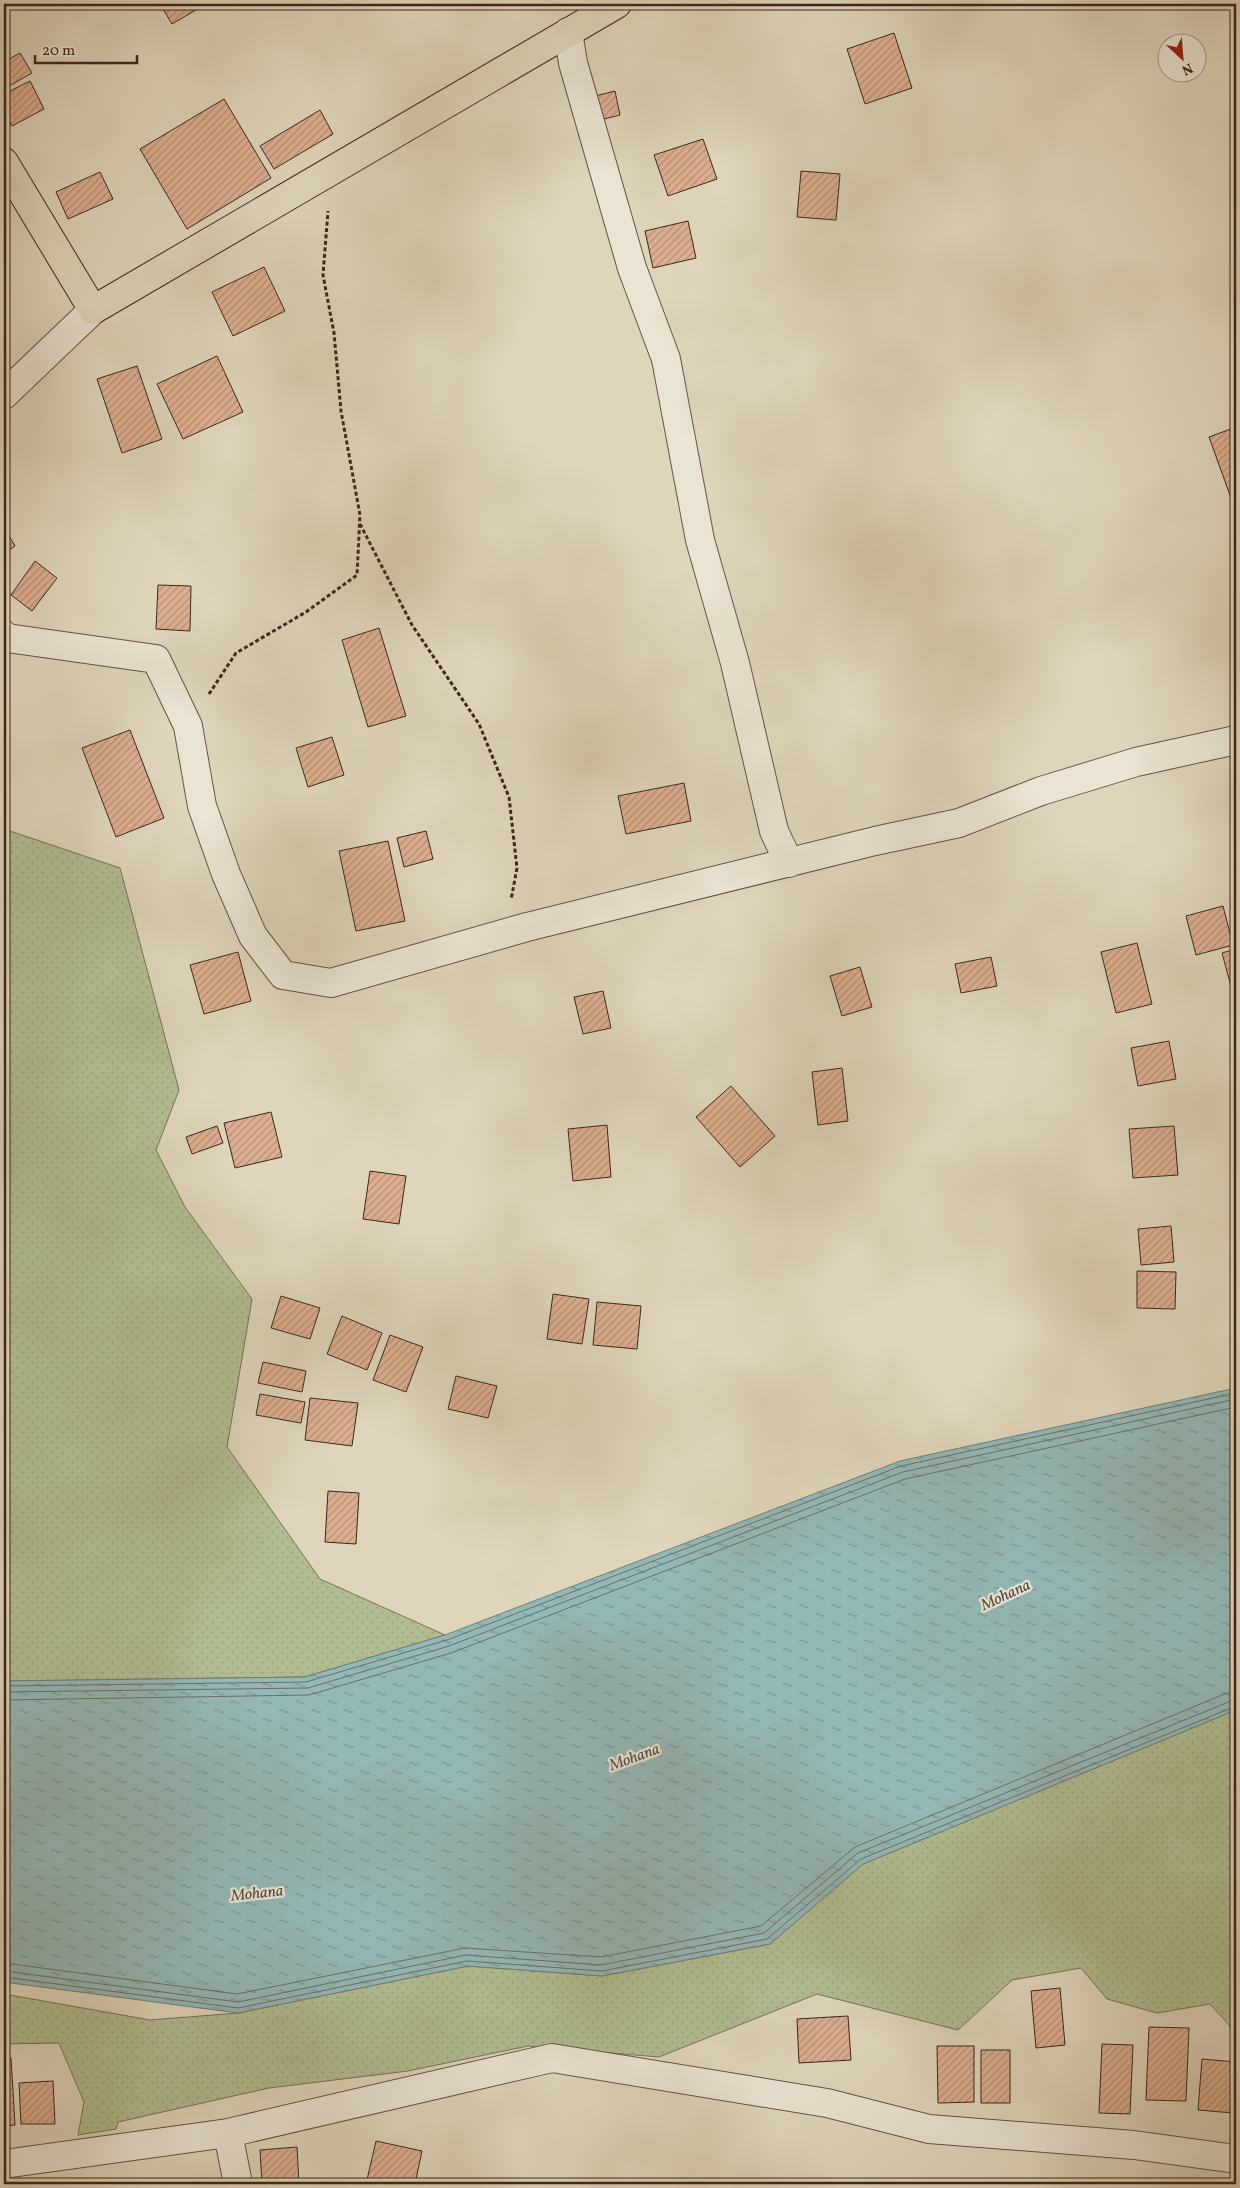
<svg xmlns="http://www.w3.org/2000/svg" width="1240" height="2188" font-family="Vollkorn,serif">
  <style>
    .grass { fill: url(#grass-dots); stroke: #767257 }
    .water { fill: url(#water-ripples); stroke: #717e79 }
    .lines { fill: none; stroke-linecap: round; stroke-linejoin: round }
    .shore { stroke: #686f6a; stroke-width: 1 }
    .building { fill: url(#building-hatch); stroke: #3c261d }
    .minor-casing { stroke: #655244; stroke-width: 30 }
    .primary-casing { stroke: #3c261d; stroke-width: 30 }
    .path { stroke: #3c261d; stroke-width: 3; stroke-dasharray: 4 2.5; stroke-linecap: butt }
    .minor { stroke: #eae4d3; stroke-width: 28 }
    .primary { stroke: #dfd5bb; stroke-width: 28 }
    .labels { text-anchor: middle; stroke-width: 4.5; stroke-linejoin: round; paint-order: stroke }
    .water-label { font-size: 16px; font-style: italic; fill: #524a43; stroke: #eae4d3 }
  </style>
  <defs>
    <pattern id="grass-dots" width="8" height="8" patternUnits="userSpaceOnUse" patternTransform="scale(1.25)"><rect width="8" height="8" fill="#b1bd91"/><path d="M2 2h.1M6 6h.1" fill="none" stroke="#99a27d" stroke-width="1.8" stroke-linecap="round"/></pattern>
    <pattern id="water-ripples" width="26" height="14" patternUnits="userSpaceOnUse" patternTransform="scale(1.25)"><rect width="26" height="14" fill="#94b8b6"/><path d="M2 4q2-2 4 0t4 0M15 11q2-2 4 0t4 0" fill="none" stroke="#7a9593"/></pattern>
    <pattern id="building-hatch" width="6" height="6" patternUnits="userSpaceOnUse" patternTransform="scale(1.25)"><rect width="6" height="6" fill="#ddaf90"/><path d="M-1 1l2-2M0 6l6-6M5 7l2-2" fill="none" stroke="#b48e75"/></pattern>
  </defs>
  <rect width="100%" height="100%" fill="#dfd5bb"/>
  <filter id="stains"><feTurbulence type="fractalNoise" baseFrequency=".004" numOctaves="4"/><feColorMatrix values="0 0 0 0 .2 0 0 0 0 .09 0 0 0 0 .02 0 0 0 .5 -.17"/></filter>
  <radialGradient id="worn" r=".72"><stop offset=".6" stop-color="#630" stop-opacity="0"/><stop offset="1" stop-color="#630" stop-opacity=".3"/></radialGradient>
  <path class="grass" d="M4 829 120 868 179 1090 156 1150 185 1207 252 1299 227 1447 320 1579 445 1635 305 1677 4 1681Z
    M1236 1710V2036L1229 2025 1210 2004 1157 2013 1107 1999 1081 1968 1012 1980 958 2030 817 1994 659 2057 528 2046 408 2071 269 2088 118 2122 116 2129 78 2135 84 2102 59 2043 4 2044V1994L150 2020 238 2013 468 1966 602 1976 770 1944 863 1864Z"/>
  <path class="water" d="M1236 1388V1710L863 1864 770 1944 602 1976 468 1966 238 2013 4 1982V1681L305 1677 445 1635 900 1461Z"/>
  <g class="lines">
    <path class="shore" d="M4 1686 306 1682 447 1640 901 1466 1236 1393
      M4 1692 308 1688 449 1646 903 1472 1236 1399
      M4 1700 309 1695 451 1653 905 1479 1236 1407
      M4 1963 237 1994 465 1948 601 1957 761 1926 855 1847 1227 1693 1236 1692
      M4 1971 238 2002 466 1955 601 1965 764 1933 858 1853 1236 1699
      M4 1977 238 2008 467 1961 602 1971 767 1939 861 1859 1236 1706"/>
  </g>
  <path class="building" d="M160 4H206L172 24Z
    M894 33 912 88 865 104 847 49Z
    M20 53 32 73 4 89V62Z
    M30 81 44 109 12 126 4 110V94Z
    M615 91 620 115 596 121 591 97Z
    M224 99 271 178 187 229 140 149Z
    M320 110 333 134 274 169 260 146Z
    M703 139 717 179 668 196 654 155Z
    M801 171 840 174 836 220 797 217Z
    M100 172 113 199 68 219 56 192Z
    M688 221 696 258 653 268 645 231Z
    M264 267 285 311 233 336 212 292Z
    M217 356 243 412 183 439 157 384Z
    M137 366 162 439 122 453 97 379Z
    M1236 427V496L1231 498 1209 437Z
    M4 527 15 546 4 553Z
    M35 561 57 578 32 611 11 595Z
    M158 585 191 586 190 631 156 629Z
    M379 628 406 716 368 727 342 640Z
    M130 730 164 818 116 837 82 748Z
    M332 737 344 775 308 787 296 748Z
    M684 783 691 821 626 834 618 796Z
    M426 831 433 859 404 867 397 838Z
    M388 841 405 921 356 931 339 851Z
    M1223 906 1233 945 1196 955 1186 916Z
    M1137 943 1152 1004 1116 1013 1101 952Z
    M1236 949V989L1232 990 1222 953Z
    M238 952 251 1001 204 1014 190 965Z
    M991 957 997 986 961 993 955 964Z
    M860 967 872 1007 842 1016 830 976Z
    M603 991 611 1028 583 1034 574 997Z
    M1236 994V1017L1230 995Z
    M1169 1041 1176 1079 1138 1086 1131 1048Z
    M842 1068 848 1121 818 1125 812 1072Z
    M731 1086 775 1136 740 1167 696 1117Z
    M271 1112 282 1157 235 1168 224 1123Z
    M607 1125 611 1177 573 1181 568 1129Z
    M217 1126 223 1143 192 1154 186 1137Z
    M1174 1126 1178 1175 1133 1178 1129 1129Z
    M370 1171 406 1176 399 1224 363 1219Z
    M1171 1226 1174 1262 1141 1265 1138 1229Z
    M1137 1271 1176 1272 1175 1309 1137 1308Z
    M553 1294 589 1299 582 1344 547 1339Z
    M281 1296 320 1308 310 1339 271 1328Z
    M597 1302 641 1306 637 1349 593 1345Z
    M342 1316 382 1333 367 1370 327 1354Z
    M390 1335 423 1347 406 1392 373 1380Z
    M263 1362 306 1371 302 1392 258 1383Z
    M456 1376 497 1386 488 1418 448 1409Z
    M260 1394 305 1402 301 1423 256 1415Z
    M310 1398 358 1403 352 1446 305 1440Z
    M328 1491 359 1493 356 1544 325 1542Z
    M1060 1988 1065 2045 1036 2048 1031 1991Z
    M848 2016 851 2060 799 2063 797 2019Z
    M1149 2027 1189 2028 1186 2101 1146 2100Z
    M1102 2044 1133 2045 1130 2114 1099 2113Z
    M937 2046H974V2102L938 2103Z
    M981 2050H1010V2103H981Z
    M4 2058H11L15 2125 4 2126Z
    M1202 2059 1236 2062 1233 2113 1198 2110Z
    M53 2081 55 2124H21L19 2083Z
    M376 2141 422 2151 415 2184H366Z
    M297 2147 299 2184H262L260 2150Z"/>
  <g class="lines">
    <g class="minor-casing">
      <path id="minor" d="M568 32 573 63 632 268 666 359 700 540 735 663 774 831 789 863
        M4 395 93 310
        M4 635 7 638 156 659 188 726 202 806 226 874 253 936 283 975 331 983 527 927 875 841 959 823 1041 791 1136 762 1236 740
        M228 2133 238 2184
        M4 2164 228 2133 552 2058 827 2103 929 2129 1134 2145 1236 2159"/>
    </g>
    <g class="primary-casing">
      <path id="primary" d="M4 162 93 310 617 4"/>
    </g>
    <path class="path" d="M360 524 412 625 479 724 509 797 517 868 511 900
      M209 694 236 653 306 612 357 575 360 515 341 411 334 333 323 275 328 211"/>
    <use href="#minor" class="minor"/>
    <use href="#primary" class="primary"/>
  </g>
  <g class="labels">
    <g class="water-label">
      <text transform="translate(1005 1594) rotate(-25)" y="6">Mohana</text>
      <text transform="translate(634 1756) rotate(-20)" y="6">Mohana</text>
      <text transform="translate(257 1892) rotate(-6)" y="6">Mohana</text>
    </g>
  </g>
  <rect width="1240" height="2188" fill="none" stroke="#dfd5bb" stroke-width="20"/>
  <rect x="5" y="5" width="1230" height="2178" fill="none" stroke="#3c261d" stroke-width="2.5"/>
  <rect x="10" y="10" width="1220" height="2168" fill="none" stroke="#3c261d"/>
  <g transform="translate(1182 58) rotate(154)"><circle r="24" fill="#eae4d3" stroke="#a4988a"/>
  <path d="M0-4L9 19L0 12L-9 19Z" fill="#8f2418"/>
  <text y="-8" font-size="14" font-weight="bold" text-anchor="middle" fill="#3c261d">N</text>
  </g>
  <path d="M35 55v8h102v-8" fill="none" stroke="#3c261d" stroke-width="2.5"/>
  <text x="42" y="55" font-size="15" fill="#3c261d" stroke="#eae4d3" stroke-width="4" paint-order="stroke">20 m</text>
  <rect width="100%" height="100%" filter="url(#stains)"/>
  <rect width="100%" height="100%" fill="url(#worn)"/>
</svg>
